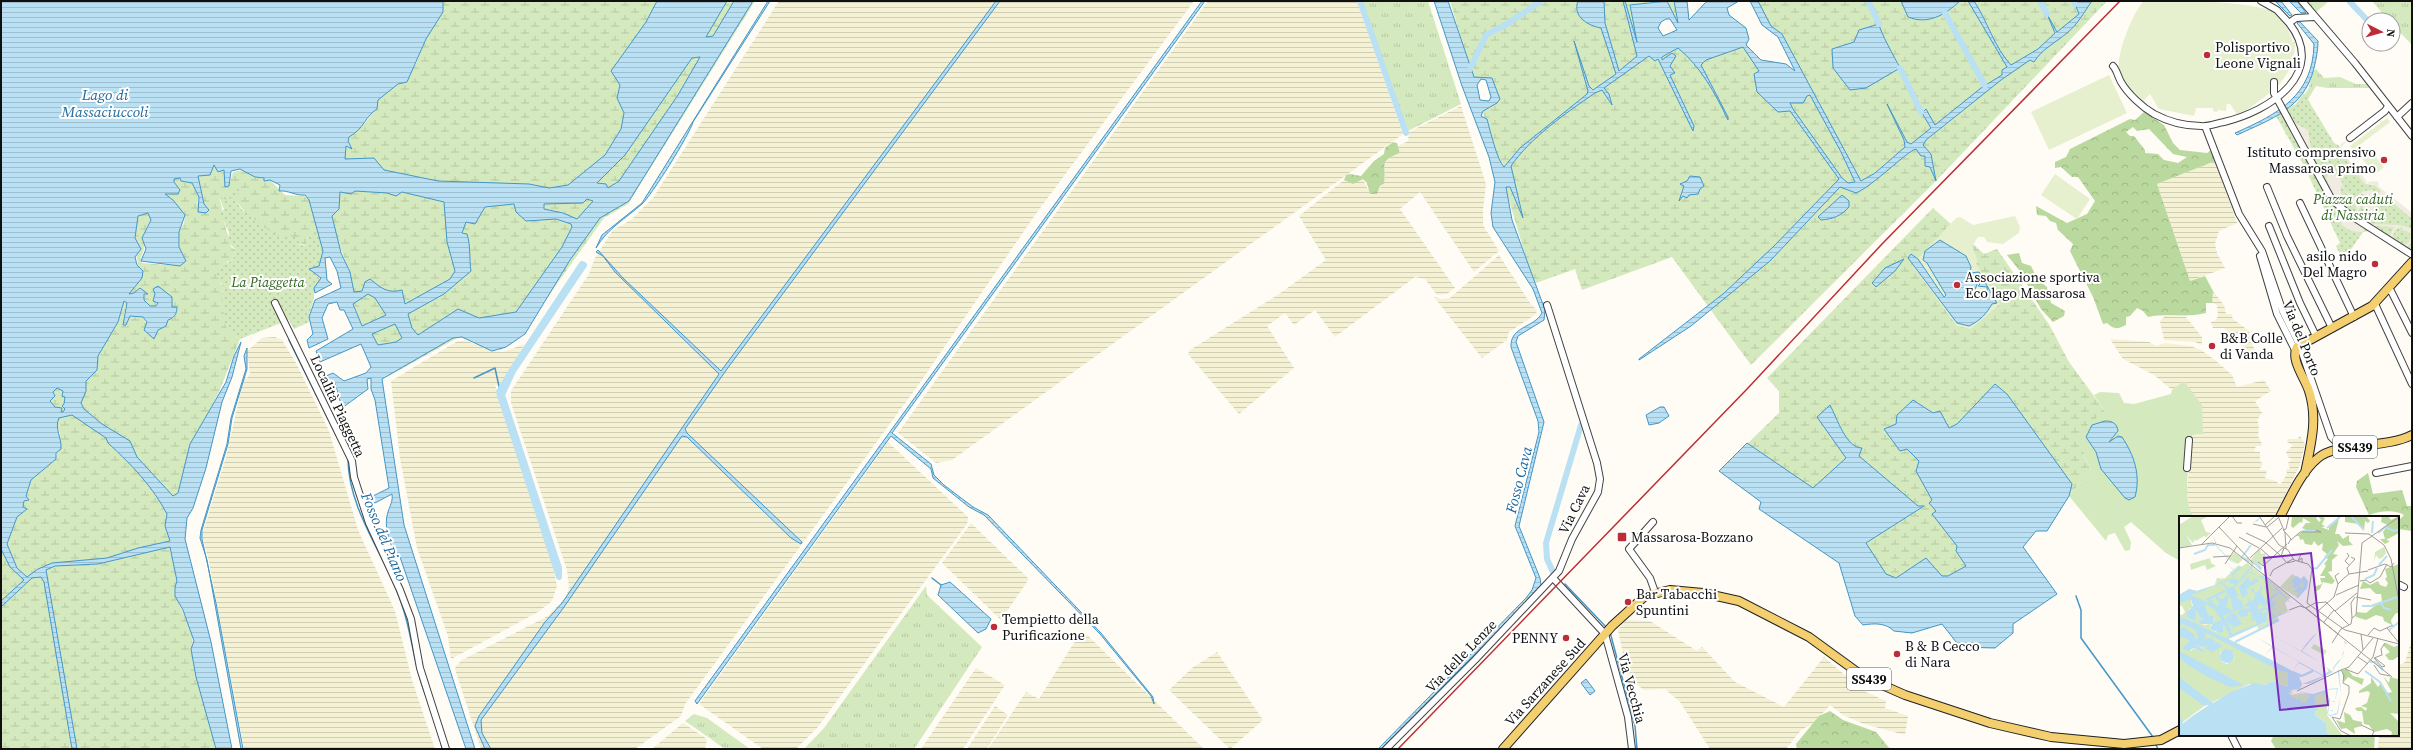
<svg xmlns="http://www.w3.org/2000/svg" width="2413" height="750" font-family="'Source Serif 4',serif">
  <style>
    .farmland { fill: url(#farmland-rules) }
    .grass { fill: url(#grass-tufts) }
    .forest { fill: url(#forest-crowns); fill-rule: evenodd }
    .wetland { fill: url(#wetland-marsh); fill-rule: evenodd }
    .park { fill: url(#park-dots) }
    .garden { fill: #d5e9be }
    .pitch { fill: #e6f0cf }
    .plaza { fill: #f0ece2; fill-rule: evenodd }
    .water { fill: url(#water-rules); stroke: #4497c8; fill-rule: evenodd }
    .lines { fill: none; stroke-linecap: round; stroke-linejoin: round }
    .stream { stroke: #4497c8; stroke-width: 1.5 }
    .canal { stroke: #bae0f4; stroke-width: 6 }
    .minor-casing { stroke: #434343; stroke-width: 8 }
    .major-casing { stroke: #212121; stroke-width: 10 }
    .minor { stroke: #fff; stroke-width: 6 }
    .major { stroke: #f3cf70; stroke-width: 8 }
    .rail { stroke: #bc2d37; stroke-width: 1.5 }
    .poi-dot { fill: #bc2d37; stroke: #fff; stroke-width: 1.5 }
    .labels { text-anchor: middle; stroke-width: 4; stroke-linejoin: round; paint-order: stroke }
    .shield { fill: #fff; stroke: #585858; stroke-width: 1 }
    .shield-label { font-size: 13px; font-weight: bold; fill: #101010 }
    .poi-label { font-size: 14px; fill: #101010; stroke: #fff; text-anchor: start }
    .park-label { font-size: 14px; font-style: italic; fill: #326622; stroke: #fff }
    .street-label { font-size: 14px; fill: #101010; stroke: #fff }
    .water-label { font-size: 15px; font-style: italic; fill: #1d699e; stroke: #fff }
    .inset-river { fill: none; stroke: #bae0f4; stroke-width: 2 }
    .inset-road { fill: none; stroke: #9f9e99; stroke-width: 1 }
    .view { fill: #7b2cbf; fill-opacity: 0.15; stroke: #7b2cbf; stroke-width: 2 }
    .inset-edge { fill: none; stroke: #101010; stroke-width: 2 }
  </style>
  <defs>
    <pattern id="farmland-rules" width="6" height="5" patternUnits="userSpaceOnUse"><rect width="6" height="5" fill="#f4f1d4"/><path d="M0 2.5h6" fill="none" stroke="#d0ceb5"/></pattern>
    <pattern id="grass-tufts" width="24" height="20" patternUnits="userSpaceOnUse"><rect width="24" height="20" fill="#d5e9be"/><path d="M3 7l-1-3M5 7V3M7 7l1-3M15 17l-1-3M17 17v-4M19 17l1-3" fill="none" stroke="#b6c7a2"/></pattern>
    <pattern id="forest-crowns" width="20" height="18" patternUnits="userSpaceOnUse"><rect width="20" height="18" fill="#bad99e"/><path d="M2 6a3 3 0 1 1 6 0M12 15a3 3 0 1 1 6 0" fill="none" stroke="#9fb987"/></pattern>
    <pattern id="wetland-marsh" width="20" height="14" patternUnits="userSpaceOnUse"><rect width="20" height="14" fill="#d5e9be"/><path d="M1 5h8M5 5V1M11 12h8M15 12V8" fill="none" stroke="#b6c7a2"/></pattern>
    <pattern id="park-dots" width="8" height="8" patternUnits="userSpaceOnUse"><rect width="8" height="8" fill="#d5e9be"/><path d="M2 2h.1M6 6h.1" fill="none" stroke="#b6c7a2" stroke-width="1.8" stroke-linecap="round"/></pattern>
    <pattern id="water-rules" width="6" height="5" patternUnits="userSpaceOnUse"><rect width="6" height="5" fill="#bae0f4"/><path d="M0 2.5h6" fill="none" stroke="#9fbfd0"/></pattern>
  </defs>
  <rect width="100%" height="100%" fill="#fefcf4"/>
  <path class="farmland" d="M779 1H1194L1035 215 919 384 685 704 681 716 635 749H481L455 669 456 666 462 660 548 616 566 597 569 587 567 570 511 403V391L589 274 595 258 613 230 631 220 653 198Z
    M1208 1H1357L1403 134 952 460 936 463 898 433Z
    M1461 106 1486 184 1483 210V225L1499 251 1474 272 1420 192 1400 209 1455 288 1447 294 1437 295 1425 279 1415 277 1335 337 1315 310 1294 325 1285 313 1267 326 1294 368 1239 414 1188 354 1190 350 1279 294 1326 260 1299 216 1344 180 1348 182 1363 179 1367 188 1379 190 1385 178 1384 165 1388 158 1400 153 1398 146 1408 141 1409 132Z
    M2215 161 2237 223 2219 231 2215 244 2217 253 2225 268 2190 281 2157 184Z
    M1499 255 1530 303 1537 310 1536 314 1509 332 1507 340 1482 358 1434 297 1441 299 1450 298Z
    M2213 291 2224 305 2226 314H2231L2233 319 2249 331 2250 341 2257 353 2251 354 2224 328H2213L2211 322 2216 320 2218 315 2217 305 2212 303Z
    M2165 316 2186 317 2202 337V345L2195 342 2164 340 2160 321Z
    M275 337 282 340 296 363 329 431 358 530 395 611 412 680 435 749H244L209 562 202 535 226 457 244 377 247 378 250 374 247 351 262 338Z
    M2110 339 2149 342 2156 346 2165 343 2190 346 2201 350 2216 361 2232 375 2237 387 2264 380 2271 391 2255 401 2262 413 2257 420 2259 425 2258 436 2262 444 2261 446H2256L2254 451 2260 452V461L2263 464 2259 470H2267L2265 478 2276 481 2280 485 2287 474 2286 469H2290L2288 463 2292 459 2288 457 2286 452 2293 445 2287 442 2288 439H2297L2300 436 2305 444 2299 467 2274 517H2194L2189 512 2187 491 2192 435 2203 434 2201 405 2184 381 2172 390 2154 375 2123 359Z
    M465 340 490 350 502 352 525 344 500 385H495L549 549 557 586 552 601 538 612 451 659 448 636 417 548 400 458 391 381 456 342Z
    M888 442 968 517 967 524 817 728 796 749H763L699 704Z
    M971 523 1029 579 1001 620 942 563Z
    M1626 620 1650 621 1697 651 1702 647 1735 682 1784 707 1824 657 1862 690 1886 701 1885 708 1908 716 1905 735 1864 724 1843 715 1830 705 1814 723 1801 730 1786 749H1710L1680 702 1665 689 1644 690 1628 678 1618 630Z
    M1082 630 1204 749H988L1026 692 1039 699Z
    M2412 639V749H2378L2379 735H2398V666L2405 662Z
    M1217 652 1263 720 1230 749 1169 690 1192 668Z
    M976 668 1005 685 963 749H921Z
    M995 706 1008 715 987 749H967Z
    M683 723 707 739 705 749H652Z"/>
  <path class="grass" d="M1362 1H1428L1461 104 1408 131Z
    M2304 1H2329L2314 14Z
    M2372 1H2412V45L2393 25V20H2388Z
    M2316 69 2324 78 2340 77 2356 84H2367L2369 88H2327L2316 86 2307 101H2300L2309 88 2312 72Z
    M926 586 927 595 982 647 914 749H804L824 728Z
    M694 714 707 718 750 749H725L685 721Z"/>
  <path class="forest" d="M2144 112 2164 125 2173 143 2180 150 2207 153 2211 150 2215 161 2157 184 2190 281 2205 276 2213 291 2212 303H2206V313C2186 318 2167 313 2148 317L2143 311 2137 308 2130 316 2126 317V325C2118 329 2114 330 2107 323L2103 324 2093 297 2070 251 2073 244 2058 230 2056 223 2050 221 2046 216 2037 215 2036 206 2067 223 2087 214 2095 201 2078 177H2072L2061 167 2055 168V162L2066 157 2070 149 2130 119 2135 120ZM2133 127 2137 131 2149 129 2173 154 2187 157 2178 163 2164 160 2158 154 2145 153V150L2134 136H2130L2126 132Z
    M1393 142 1397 143 1400 153C1377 161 1387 166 1384 183L1380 186 1377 194H1370L1367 183 1363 179 1353 184 1344 180 1346 175 1350 174 1361 176 1374 161 1384 154 1385 148Z
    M2019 253 2022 263 2031 266 2038 280 2047 287 2051 303 2065 311 2064 316 2053 322 2041 309 2019 270 2007 255Z
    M2368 473 2373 494 2402 490 2407 506H2412V531L2398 529V521L2404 515C2395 509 2379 511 2369 515L2356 487 2357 481Z
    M1830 711 1843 720 1876 732 1890 749H1797L1796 744 1819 716Z
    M2274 735H2375L2374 749H2276L2271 741Z"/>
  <path class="wetland" d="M443 1H755L628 204 604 218 519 337 501 350 459 337 387 377 361 325 354 304 350 272 339 245 332 215 340 193 346 146 352 148 348 141C350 133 359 130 365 123 370 118 370 113 377 109L378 100 415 66 426 39 443 12Z
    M1450 1H1687L1689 20 1707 1H1739L1727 8 1729 15 1746 28 1749 39 1746 45 1761 60 1786 64 1795 71 1778 37 1762 25 1750 1H2107L1936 181 1751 365 1672 257 1582 290 1575 269 1536 283 1530 271ZM1666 19H1670L1677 30 1663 36 1658 28 1661 22ZM1482 79 1486 80 1491 97 1489 101 1480 100 1477 85Z
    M214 165 224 170 225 187 229 186 233 172 244 170 255 177 270 180 285 195 304 196 309 200 320 235 308 236 306 246 291 239 282 240C274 232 262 229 253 221 243 212 240 201 226 196L230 199 228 201 219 198C222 205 222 210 223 218 225 228 229 236 231 247L236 250 233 260 227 262 220 283 223 287 222 297 231 334 240 339 219 392 206 416 188 457 178 492 167 515 177 580C171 605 197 625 192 649L217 749H1V545L7 544 17 517 26 509 23 507 31 480 56 459 60 433 49 407 48 388 98 356 118 322 124 300 127 303 124 314 126 325 130 316 143 317 154 338 158 330 166 326 172 307 155 294 154 301 158 302 156 306H150L144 300 145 293 140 288 134 293 128 294 142 278C134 252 134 243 138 216L148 213 151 220C140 234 149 242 141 257L142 263 180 266 179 232 184 223 185 216 173 200 164 194H178L180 190 174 182V179L180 178 192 183 199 197 197 203 208 207 204 205 198 176 207 174Z
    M1933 208 1984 254 1997 249 2050 326 2069 362 2105 411 2084 455 2091 470 2069 496 2047 531H2036L2023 547 2057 594 2013 624V633L1995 648 1960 647 1942 624 1912 633 1894 631C1886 623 1875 623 1863 625L1855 616 1839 563 1759 509 1761 502 1719 471 1779 413V391L1767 378Z"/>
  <path class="park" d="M2304 93 2334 143 2338 145 2366 184 2375 185 2412 213V251L2370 231 2363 232 2343 261 2336 246 2340 243 2304 166 2276 116 2296 104Z
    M239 187 240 192 234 199 243 211 251 215V219L258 221 259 225 275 233 282 240 286 237H295L301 245 306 246 308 236 320 235 323 252 319 266 310 269 321 279 314 288C316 302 308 310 309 322L294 329 289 320 240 339 231 334 225 325 222 297 223 287 216 274 219 267 233 260 236 250 228 242 229 232 220 214 224 209 219 197 228 201 230 199 226 196 230 191Z"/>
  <path class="garden" d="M2184 381 2202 405 2203 434 2192 435C2190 455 2181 503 2194 517H2180V561L2166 553 2131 522 2124 527 2131 542 2130 550 2125 551 2115 533 2108 535 2106 541 2069 496 2091 470 2084 455 2080 431 2105 411 2094 395 2100 392 2119 393 2124 403 2134 404 2171 394 2172 390Z"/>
  <path class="pitch" d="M2144 1C2175 1 2252 0 2276 13 2284 20 2289 31 2293 42L2295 41C2296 81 2267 95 2238 116L2230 104H2227L2226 111 2218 110 2217 112 2213 111V108H2196L2194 116 2159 109 2150 94 2143 101C2134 92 2122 83 2119 70 2116 55 2133 11 2144 1Z
    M2109 75 2127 113 2049 150 2031 112Z
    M2387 118 2390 122 2353 150 2350 146Z
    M2371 151 2384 167 2374 175 2362 158Z
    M2055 174 2090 199 2077 219 2041 195Z
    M2015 216 2020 227 2019 233 2003 244 1987 242 1984 237H1978L1972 246 1978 261 1976 263 2000 304 1971 329 1957 326 1912 265 1956 218 1960 217 1973 225Z"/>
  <path class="plaza" d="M2293 122 2308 130 2312 156 2331 196 2359 219 2355 202 2348 196 2341 185V195L2337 197 2333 195 2326 178 2330 173 2334 174 2341 180 2345 191 2354 198 2364 191 2373 190 2379 193 2381 191 2375 185 2363 182 2350 164 2340 149 2341 144 2348 139 2341 148 2356 171 2358 170 2367 182 2377 181 2379 184 2378 186 2412 213V219L2387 198H2379L2374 212 2364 215 2361 220 2371 224 2401 225 2410 228 2412 231V242L2406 248 2407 250 2412 249 2409 256 2358 223 2364 229 2362 232 2351 231 2342 225 2339 216 2341 214 2347 217 2348 215 2335 205ZM2374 191 2378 194 2375 198H2368L2364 200 2362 204 2364 211 2361 216 2358 212 2361 205 2356 202 2361 194 2371 196ZM2376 226 2394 227 2390 235 2391 240 2375 228ZM2402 227 2403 230 2409 232 2411 237 2409 242 2403 246 2399 241H2394L2393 236 2395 230Z"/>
  <path class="water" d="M1 1H443V12L426 39 407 82 398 84 378 100 377 109C365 116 365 128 349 137L348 141 352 149 346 146 345 159 374 158 384 170 438 181 529 184 549 188 568 185 605 155 621 129 624 113 617 98 620 85 611 71 646 22 657 1H727L706 37 713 36 734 1H753L629 201 600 218 570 260 525 334 506 347 492 351 462 337 453 338 382 379 404 525 475 749H466L400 557 395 555C390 542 383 526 388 512 390 505 393 502 392 494L375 503 369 502V498L389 488 375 400 371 389V378L367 379 368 389 342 408 335 383 333 382 323 388 319 379 333 373 344 381 366 373 371 367 361 344 320 362 316 351 353 329 344 310H340L337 302 328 304 322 318 328 339 309 348 307 340 313 334 309 317 315 300 341 288 337 271 330 257 325 258 327 280 332 284 315 293 314 288 321 278 309 269 319 266 323 251 309 200 305 195C296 196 288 190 279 191L280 185 270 180 264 181V178L255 177 240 169 231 171 229 186 225 187 224 170 218 172 214 165 210 175 198 176 204 204 209 210 206 213 198 212 199 197 192 183 181 181 180 178 174 179V182L180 190 178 194H165L173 200 185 215 179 232V247L186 261 180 266 141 261 146 249 142 238 151 220 148 213 138 216 135 238 141 249 135 257 137 265 143 271 142 278 129 294 134 293 140 288 148 294H144V300L150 306H156L158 303 153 301 155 294 153 289 158 286 172 297V307H177C177 314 174 318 168 320L166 326 158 330 154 339 144 330 147 322 143 317 130 316 126 325H123L127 303 124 301 118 322 98 356 97 370 86 381V391L81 403 84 409 102 424 130 441 137 457 173 496 178 493 190 444 226 382 234 356 241 342 232 377 222 402 206 468 193 508 187 518 185 539 211 642 232 749H216L196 677 191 649 194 641 183 610 175 596V587L177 581 170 547 98 564 55 566 46 570 77 749H72L44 582 41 577 32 578 1 607V601L24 580 10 567 1 549ZM700 57 678 95 619 181 608 188 606 184 597 183 625 155 692 58ZM355 191 387 193 396 196 402 192 444 202 447 242 455 271 450 279 405 304 402 290C388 294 381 288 370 279L365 282 362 291 354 292 350 272 341 253 332 216 339 209 340 192 351 194ZM587 199 593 201 577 219 563 213 544 209V204L583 203ZM514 204 516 212 526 221 556 219 571 224 572 227 562 247 516 312 479 318 458 309 418 335 412 328 408 314 444 294 471 271C469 258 471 247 467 234L462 233 466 222 475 224 485 207ZM368 294 375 298 386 315 362 326 353 304ZM395 324 402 338 396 342 378 345 372 334ZM57 388 63 391 62 396 65 397 64 404 62 406 65 409 63 412H61L62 408 55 407 50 401 55 396 53 392ZM72 415 106 438 108 443C131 464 153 487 167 514L165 526 170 541 138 548 107 558 52 563 38 569 27 577 17 568 7 544 17 517 27 509 23 507 24 501 29 500 26 496 31 480 56 459V453L61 449C62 438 54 428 59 418Z
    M768 1H770L693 122C690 134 651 196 642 204 625 219 608 228 596 248L602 235 642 203Z
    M996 1H1000L727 369 685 429 687 433 802 542 801 544 791 538 687 437 682 436 564 607 481 720 482 733 491 749H485L475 726 479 716 545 622 562 603 719 374 615 272 603 256 596 252 598 250 623 278 721 371Z
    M1202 1H1205L892 433 931 464 934 475 944 485 973 507 988 515 1101 633 1153 697 1154 704 1151 696 1100 634 984 515 969 507 933 478 931 469 891 436 697 704 695 701Z
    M1434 1H1448L1474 77 1492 78 1500 99 1497 103 1483 111 1481 116 1487 119C1490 130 1497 160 1504 167L1520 148 1587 94 1588 91 1574 41 1589 86 1593 90 1616 74 1601 28C1589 26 1572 17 1578 1H1604L1605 23 1619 71 1637 56 1623 1H1625L1637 42 1630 5 1667 1 1678 23 1674 1H1687L1689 20 1707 1H1739L1727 8 1729 15 1746 28 1749 39 1746 45 1761 60 1786 64 1795 71 1778 37 1762 25 1750 1H1758L1771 26 1782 34 1861 181 1875 173 1905 147 1904 140 1887 104 1907 142 1911 144 1931 128 1922 113 1926 109 1935 125 1981 88 2002 75V70L2007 67 1968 1H1974C1988 22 1994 47 2011 65L2038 49 2055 33 2047 14 2057 32 2079 14 2075 4 2079 1H2092C2084 12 2078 24 2067 33 2055 43 2042 49 2034 62L2030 60 2001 80 1926 140 1923 145 1931 154 1936 181 1930 167 1925 166V156H1921L1916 149C1907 151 1873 186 1856 193L1840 187 1770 261 1691 326 1639 360V359L1723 294 1774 246 1839 179 1790 111 1778 112 1757 92 1754 74 1759 71 1743 47 1706 60 1701 65 1728 117V120C1715 93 1701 67 1678 48L1662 57V60L1672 53 1676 56 1670 66 1675 73 1670 75 1694 126 1693 131 1658 59 1655 61 1649 56 1604 88 1609 94 1612 105 1602 90 1595 93C1566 113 1531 137 1511 166L1523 218 1510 187H1506L1512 220 1545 310 1544 320 1518 336 1516 342 1544 422 1519 526 1540 578 1541 585 1537 591 1381 749H1378L1526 598 1532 590 1536 578 1515 526 1539 432 1538 421 1511 347C1510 326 1534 328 1542 313L1533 289 1493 227 1491 213 1495 182 1489 157 1462 86ZM1666 19H1670L1677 30 1663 36 1658 28 1661 22ZM1481 79 1486 80 1491 97 1489 101 1480 100 1477 85ZM1810 95 1841 152 1855 182 1848 183 1842 178 1793 109 1790 103H1803L1807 96Z
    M1901 1H1960C1945 15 1928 25 1908 17Z
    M2275 1H2281L2292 15 2290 16Z
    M2289 1H2297L2306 13H2301Z
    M2299 21 2318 41C2318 51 2316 59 2314 68 2304 109 2271 119 2237 135L2235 133C2278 114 2313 96 2314 44L2297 23Z
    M1879 24C1880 32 1895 58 1900 68L1866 88 1850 90 1833 68 1832 49 1854 42 1859 30Z
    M1690 176 1700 177 1704 186 1700 189 1698 194 1689 195 1687 198 1683 196 1679 201 1684 186 1680 184 1687 181Z
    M1842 195 1849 201V207C1841 216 1833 219 1821 220L1818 217Z
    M1940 240 1966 256 1971 267 1970 273 1979 272 1997 303 1992 304C1986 314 1981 320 1969 326L1957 323 1908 258 1911 254 1918 259 1944 297 1946 295 1927 263 1923 260 1925 251ZM1978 282 1980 284 1978 286 1987 287 1988 297H1976L1974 292Z
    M1904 259 1895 271 1876 287 1872 283 1885 268Z
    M247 348V369L232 418 228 444 202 530V539L216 603 243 749H241L207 560 200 538 201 530 227 444 231 418 246 369 244 356Z
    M1995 384 2007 394 2072 484 2069 496 2047 531H2036L2023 547 2057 594 2013 624V633L1995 648 1960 647 1942 624 1912 633 1894 631C1886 623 1875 623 1863 625L1855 616 1839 563 1759 509 1761 502 1719 471 1747 443 1813 488 1846 458 1817 417 1830 405C1837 418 1846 448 1862 448L1859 456 1918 506H1924L1866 543 1886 574 1896 578 1926 558 1942 576H1948L1966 566 1956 551 1957 546 1932 514 1936 511 1929 503 1932 500 1916 471 1919 461 1907 449 1900 451 1884 429 1896 424 1897 415 1913 400 1933 413 1940 411 1949 428 1957 424Z
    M1660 407H1664L1669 416 1659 423 1649 425 1646 415Z
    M2105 421C2112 421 2117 423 2118 431L2109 442 2118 436 2122 437C2134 455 2141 475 2135 497L2129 500 2125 498 2101 469 2096 452 2086 437 2092 425Z
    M950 582 991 619 986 629 978 633 938 595 941 585Z
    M1586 679 1595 691 1590 695 1581 683Z"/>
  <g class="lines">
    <path class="stream" d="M289 340 336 435
      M474 378 495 368 500 391
      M348 460C349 512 386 556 402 605 413 637 414 670 428 701
      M932 578 941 585
      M1565 584 1607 628
      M2076 596 2081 610V638L2153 737
      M1610 632 1635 726 1637 749
      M441 741 442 749
      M2155 743 2158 749"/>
    <path class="canal" d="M1360 1 1406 133
      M1868 1 1879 24
      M2040 1 2047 14
      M2074 1 2075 4
      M2350 2 2369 22
      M1945 13 1985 86
      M1900 68 1921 112
      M1470 69 1486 35 1507 24 1541 1
      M582 264 584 265 513 371 502 395 559 568V577L499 392 512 370Z
      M1553 572 1547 559 1546 543 1581 425"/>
    <g class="minor-casing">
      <path id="minor" d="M2261 1 2277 10 2289 23
        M2302 1 2355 63 2412 136
        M2113 66C2117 70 2118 77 2121 82 2128 94 2142 107 2154 114 2167 121 2185 126 2201 126 2208 127 2217 123 2224 122 2270 111 2328 73 2289 23L2296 18 2314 17
        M2274 82V93L2332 200 2350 215 2411 254
        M2397 117 2412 103
        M2205 126 2239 214 2262 251 2283 312 2299 344 2331 437 2342 448
        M2350 138 2385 111 2388 106
        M2267 187 2287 236 2332 328
        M2300 203 2354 317
        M2269 226 2300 303 2316 336
        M2260 256 2277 314 2295 350
        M2390 289 2412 333
        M275 303 352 461 354 477 369 523 400 590 411 619 420 668 446 749
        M2375 304 2412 384
        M2187 468 2189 440
        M2376 473 2412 466
        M1653 522 1629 549 1650 578 1655 592
        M1553 578 1605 634 1628 717 1632 749
        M2398 584 2404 587
        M2231 735 2238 749
        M1386 749 1475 660 1559 571 1572 539 1598 492 1600 479 1597 463 1547 305"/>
    </g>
    <g class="major-casing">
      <path id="major" d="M2305 473C2311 444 2318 419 2309 391 2305 378 2290 360 2297 347L2372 306 2412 262
        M2280 517C2290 498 2301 472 2318 458 2336 442 2385 449 2412 435
        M1503 749 1612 626 1645 596 1670 590 1703 593 1739 601 1809 637 1864 677 1905 695 1990 723 2051 737 2124 744 2161 740 2180 730"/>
    </g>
    <use href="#minor" class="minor"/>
    <use href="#major" class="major"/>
    <path class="rail" d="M1398 749 1748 388 1882 244 2120 1"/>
  </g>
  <g class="poi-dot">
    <circle cx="2207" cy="55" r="4"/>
    <circle cx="2384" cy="160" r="4"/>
    <circle cx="2375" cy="264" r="4"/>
    <circle cx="1957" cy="285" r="4"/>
    <circle cx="2212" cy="346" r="4"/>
    <rect x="1617" y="532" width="10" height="10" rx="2"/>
    <circle cx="1628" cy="602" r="4"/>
    <circle cx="994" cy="627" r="4"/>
    <circle cx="1566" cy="638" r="4"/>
    <circle cx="1897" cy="654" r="4"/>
  </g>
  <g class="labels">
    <g class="shield">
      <rect x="2333" y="436" width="44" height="22" rx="3"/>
      <rect x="1847" y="668" width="44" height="22" rx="3"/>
    </g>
    <g class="shield-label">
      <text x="2355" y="452">SS439</text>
      <text x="1869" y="684">SS439</text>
    </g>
    <g class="poi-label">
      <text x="2215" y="52">Polisportivo<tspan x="2215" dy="16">Leone Vignali</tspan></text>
      <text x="2376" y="157" text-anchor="end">Istituto comprensivo<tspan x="2376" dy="16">Massarosa primo</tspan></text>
      <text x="2367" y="261" text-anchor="end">asilo nido<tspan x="2367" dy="16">Del Magro</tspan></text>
      <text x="1965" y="282">Associazione sportiva<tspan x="1965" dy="16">Eco lago Massarosa</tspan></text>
      <text x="2220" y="343">B&amp;B Colle<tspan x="2220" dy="16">di Vanda</tspan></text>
      <text x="1631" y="542">Massarosa-Bozzano</text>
      <text x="1636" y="599">Bar Tabacchi<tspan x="1636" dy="16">Spuntini</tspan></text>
      <text x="1002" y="624">Tempietto della<tspan x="1002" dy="16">Purificazione</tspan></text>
      <text x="1558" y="643" text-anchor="end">PENNY</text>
      <text x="1905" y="651">B &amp; B Cecco<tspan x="1905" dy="16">di Nara</tspan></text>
    </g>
    <g class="park-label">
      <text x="2353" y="204">Piazza caduti<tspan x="2353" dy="16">di Nassiria</tspan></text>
      <text x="268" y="287">La Piaggetta</text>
    </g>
    <g class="street-label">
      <text transform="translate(2302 338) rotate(68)" y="5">Via del Porto</text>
      <text transform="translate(338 406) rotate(65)" y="5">Località Piaggetta</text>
      <text transform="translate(1574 509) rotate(-64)" y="5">Via Cava</text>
      <text transform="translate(1461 656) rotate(-46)" y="5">Via delle Lenze</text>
      <text transform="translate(1545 682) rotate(-48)" y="5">Via Sarzanese Sud</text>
      <text transform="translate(1632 688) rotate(75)" y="5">Via Vecchia</text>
    </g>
    <g class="water-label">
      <text x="105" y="100">Lago di<tspan x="105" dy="17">Massaciuccoli</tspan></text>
      <text transform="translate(1519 480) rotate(-76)" y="5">Fosso Cava</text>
      <text transform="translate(384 537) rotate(67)" y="5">Fosso del Piano</text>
    </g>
  </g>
  <g transform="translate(2179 516)">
    <rect width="220" height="220" fill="#fefcf4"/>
    <path d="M14 0H30L22 4 27 16 32 17 27 21 25 20 17 25 16 23 14 27 7 19 13 29 0 32V9ZM205 31 207 37 204 41 200 43 197 39 195 46 196 36ZM81 32 82 38 87 37 84 50 81 47 78 50 73 48 65 42 69 41 71 45ZM55 36 64 43 59 48 50 43ZM31 42 32 47 37 50 28 54 26 49 12 54 11 48ZM98 101 100 104 80 114 78 110ZM135 128 148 135 145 139 132 132Z" fill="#d5e9be"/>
    <path d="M113 0H139L137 2 140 6 142 4 139 0H142L146 2 143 8 146 11H142L150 14V10L160 3 156 18H160L164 23 170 19V25L174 29 164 30 158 25 160 29 154 38 159 39 153 44V55L149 56 156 65 153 68 144 66 141 73 136 76 135 71 143 68 141 62H146V60H141L147 50 145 48 149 43 145 41 148 38 143 34 144 27 139 30 135 25 133 29 126 28 124 23 121 24 120 20H116L127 14 123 12 127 7H132L124 2 123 7 121 6 114 12 112 10ZM166 0H192H187L191 5 189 7 186 5 185 14 180 8 166 6ZM203 0H209L212 4 220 0V17L207 24 211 25 206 28 201 23H206L204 16 209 9 202 6ZM220 48V98L217 97 212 104 213 109 205 105 204 101 197 99 187 104 177 101 178 96 187 97 197 89 191 90 192 89 203 85 202 78H197L191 72 181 73 184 65 191 69 199 65 201 69 207 71 209 67 206 63 208 61 206 53ZM207 127 215 131 220 129V140L214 144H210L206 139 211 136 204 129ZM168 153 174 160 185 163 183 169 169 161 165 166 163 154ZM220 157V198L211 197 219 205 220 220H212L213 216 208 213 195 216 190 209 185 208 183 195H178L176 192 182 191 187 195 188 192 182 190 188 187 191 177 189 175 180 177V175L192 167V161L199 171 202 167 209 177 213 176 204 160 210 167 211 161 219 163ZM165 196 171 199 174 204 183 206V210L175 212 176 218 167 212 162 213 157 204 166 207Z" fill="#bad99e"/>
    <path d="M68 47 112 81 106 87 109 95 49 123 110 153 120 160 122 167 112 172 93 165 86 169 70 168 24 191 0 209V98L3 99 6 96 3 90H0V79L10 73 18 75 37 69 38 62 45 63 60 49 62 51ZM12 83 19 88 22 94 27 92 29 100 32 101 31 108 25 109 19 105 25 102 22 103 16 94V105L10 103 8 97 11 92H20L18 88 13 90ZM43 107 44 113 37 116 31 113 32 108ZM11 126 24 133 25 137 15 132 12 135 11 132 7 134ZM50 133 55 138V143L48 148 43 146 41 136ZM113 58 122 63 125 60 129 64 128 72 119 82 101 71ZM114 173 112 179 121 177 133 180 148 176V199L164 220H151L147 215V207L137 200 135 190 125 189 119 185 120 181 119 184 111 182V176Z" fill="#d5e9be" fill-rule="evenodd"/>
    <path d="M83 0 80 3 79 5 75 6 69 15 50 43 59 49 64 44 51 57 55 61 66 57 73 49 70 46 73 48 77 46 76 48 78 46V50L80 48 83 52 86 48 82 54 85 60 97 71H100L98 72 113 88 100 77 92 84 94 86 97 84 94 88 98 86 94 90 96 93 102 98 110 95 128 93 111 95 49 123 110 153 119 159 123 168 144 160 120 147 113 155 108 152 56 126 85 140 93 131 74 119 72 118 124 148 130 140 83 113 122 135 127 128 134 120 138 117 123 135 141 146 130 140 124 148 144 159 150 155 147 151 150 145H157H150L147 151 154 156V152L159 145 163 142V141L164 136V135L166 127 165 125H169H166L168 128H166L164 135 165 136 163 142 155 152 154 156 130 168H123V172L122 169 121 173 112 174 110 178 113 180 111 182 116 181 118 184 120 181 121 185 126 187 131 180 121 176 134 178 150 173 146 162 150 173 159 172 153 198 154 195 150 194H154L156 186 152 185H156L158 173 147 174 151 184 149 198 152 199 158 197 162 177 159 158V154H160L162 176 159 197 157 199H153L152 201 138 189 136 191 139 194 136 195 137 200 147 207V215L151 220H0V200L4 205 3 208 15 199 0 184 15 199 30 189H24L0 172V161L34 187 52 176 75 167 86 169 93 165 109 171V158L107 155H101L27 117 25 123 32 122 36 125 33 128 37 126 44 130 33 136 26 132 30 129 25 131 16 128 25 134V137L15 132 9 135 3 132 11 125 0 120V113L5 111 16 119 15 122 19 123 17 114 4 108 0 111V101L8 104 0 99 46 122 51 120 44 107V116L41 117 31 113 33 108H22L19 105 25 102 22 103 17 95 16 105 10 103 7 97 14 90 12 83 0 87V79L10 73 18 75 36 69 38 61 50 44 37 30 36 26 24 27 36 26 33 19 37 26V29L50 43 75 6ZM50 44 59 49 55 54 49 49 54 54 51 56 54 62 46 64 41 58 46 65 37 68 38 61ZM75 48 86 59 84 60 81 61 70 55ZM69 55 72 57 60 71 63 82 69 78 67 73 80 65 77 62 71 66 69 61 72 57 92 67 84 72 81 70V74L76 77 74 72 71 74 76 78 75 84 71 85 70 81 68 88 64 91 62 84 57 82 59 79 55 70 50 72 43 67 51 64V68L53 67 57 71 61 64 52 63ZM42 67 48 74 46 75 52 83 54 95 47 91 50 82 47 79 44 83 41 82V89L40 80 36 81 40 87 38 91 32 83 29 85 32 88 12 79 20 76 24 80 21 76ZM92 67 97 72 95 74 100 75 87 85 81 75 84 72 89 73 88 70ZM25 87 35 93 44 106 41 104 34 107V100H30ZM82 87 84 91 90 88 89 94 95 92 93 94 96 93 101 98 87 104 89 96 83 97 84 94 81 97 78 90ZM68 90 72 92 61 93 58 97 61 101 69 100 68 96H73L72 101 76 104 72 102V106L52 113 44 100ZM76 104 78 108 53 118 51 114ZM94 131 120 146 113 155 85 140ZM148 176 150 184 137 188 135 180ZM148 185 150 186 148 198 137 188ZM118 60 122 63 125 60 129 66 128 72 119 82 117 81 120 76H115L120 69 123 72 125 71 124 66 116 72 114 71 115 68 112 65ZM53 97H56L63 108 55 111 49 107 46 102ZM41 140a7 7 0 1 1 14 0a7 7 0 1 1-14 0ZM0 135 63 168 65 169 51 171 29 161 1 144 6 145 0 141Z" fill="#bae0f4" fill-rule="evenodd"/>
    <path class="inset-river" d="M172 0 185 14M148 12 161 1M208 12 215 15 220 13M123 15H136M193 17 194 5M199 17 210 8M15 38 26 34 29 29H36M70 46 63 41 72 29M200 49 208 40M133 53 138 52 153 34M53 59 62 51M186 63 195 59 198 52M61 65 69 55M27 84 46 75M202 87 205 92 212 94M183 90H193L218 81M82 96 81 94 87 92 96 101M210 114 220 106M56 126 100 104M191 146H196L204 154M133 155H134L123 160H121L114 156 123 160ZM186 155 201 166 212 185"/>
    <path class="inset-road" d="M53 0 58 7H63M80 0 100 29 109 34 115 44 129 48 133 53 128 87 166 114 220 128M99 0 106 17 107 33M74 8 87 11M86 9 96 0M40 11 74 47M88 11 99 2M104 14 107 13 110 0M106 16 112 23 109 28M67 17 86 26M166 17 190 18 205 29 212 43 220 85M60 21 80 32M112 24 121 16H142L137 14M86 26 102 40M22 29 51 0M0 32 33 27 51 32 213 161M81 32 92 42M105 32 102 40 108 47 116 45M168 37 170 40 166 45 170 49M122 38 119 45 123 42V47M34 41 52 40M71 42 103 12M79 46 84 50 108 28M46 48 58 30M189 54 206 48 212 51 215 47M170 58 168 52 176 43 172 41M91 60 94 54 114 43M181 65 187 64 191 67 201 61 208 48M159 68 156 60 160 57M157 79 180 69M177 81 192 84M127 92 136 87 147 86 170 109M110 94 121 90 127 92 159 118M139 95 155 81 159 68 165 62 170 58 189 55M156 95 178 77M173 102 172 87 176 81M145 106 155 94M208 112 220 127M201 115 214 109M182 118 184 134M189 119 195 112 201 115M153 127 162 113 172 108 173 102 177 99 183 27 220 1M179 141 189 148M195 142 203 139 202 133 206 127M195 142 203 151 206 150M196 142 206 150M195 149 201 158 211 160M166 153 179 158 194 141 199 122M118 175 162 154M182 209 195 215 193 220M172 220 162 215 153 201 161 203 170 177V170L164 167 165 159 162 154 170 151 194 122M220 220V203"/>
    <path class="view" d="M132 37 149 189 101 194 85 42Z"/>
    <rect width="220" height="220" class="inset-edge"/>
  </g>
  <rect width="2413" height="750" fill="none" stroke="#101010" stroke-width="4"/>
  <g transform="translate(2381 32) rotate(96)"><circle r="19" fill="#ffffff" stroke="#9f9f9f"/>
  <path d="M0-3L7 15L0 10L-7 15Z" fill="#bc2d37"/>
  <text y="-6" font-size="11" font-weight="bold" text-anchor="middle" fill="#101010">N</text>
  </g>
</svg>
